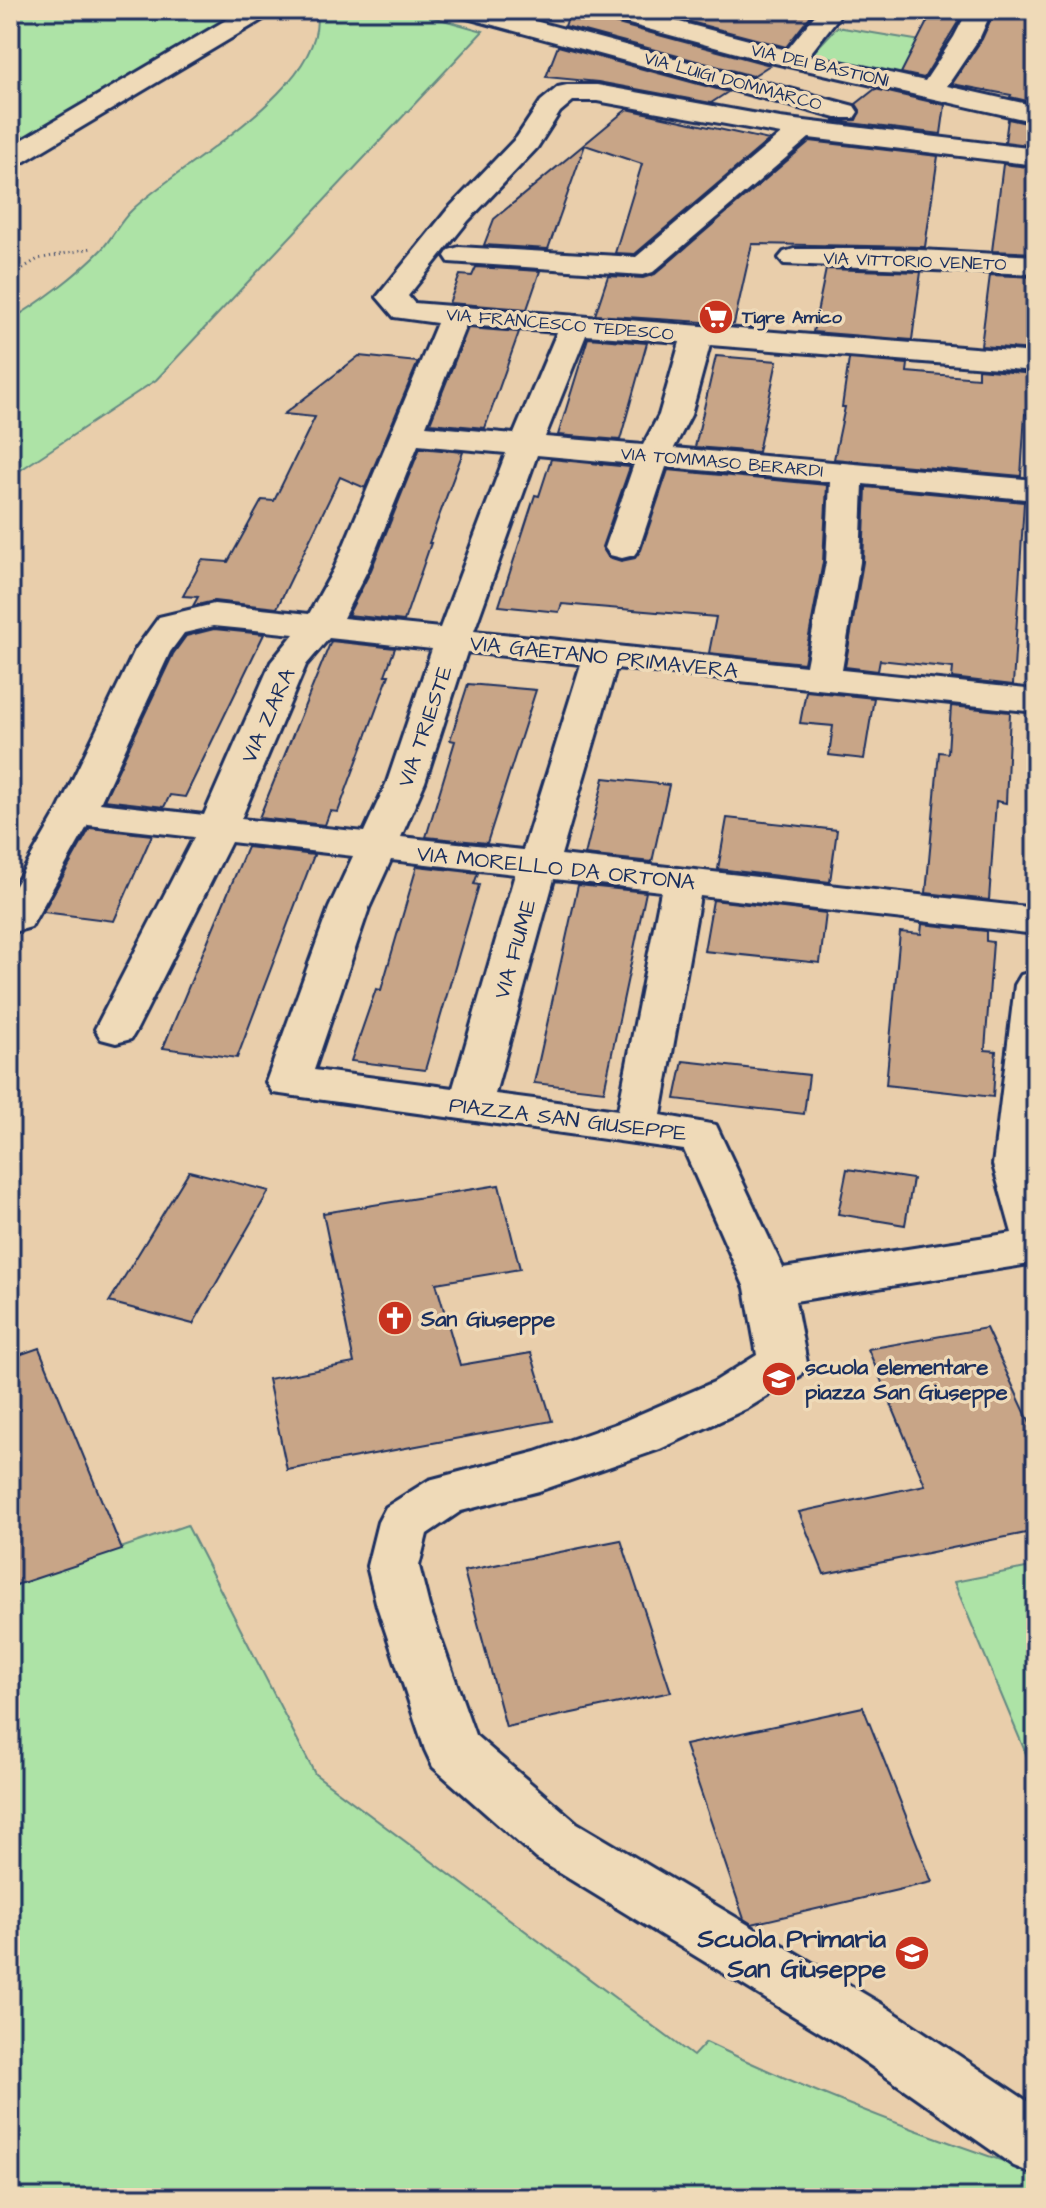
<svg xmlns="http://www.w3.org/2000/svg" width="1046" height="2208" font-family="'Architects Daughter',sans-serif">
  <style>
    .green { fill: #ade3a6; stroke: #648982; stroke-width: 2 }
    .building { fill: #c8a587; stroke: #1b2f5e; stroke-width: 2 }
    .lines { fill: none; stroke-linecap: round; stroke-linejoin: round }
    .minor-casing { stroke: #1b2f5e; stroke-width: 6 }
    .path { stroke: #1b2f5e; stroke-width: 3; stroke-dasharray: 1 4; stroke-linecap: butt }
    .minor { fill: #efdab8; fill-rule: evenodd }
    .labels { text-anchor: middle; stroke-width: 7; stroke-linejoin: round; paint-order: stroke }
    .far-street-label { font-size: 18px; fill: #1b2f5e; stroke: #efdab8 }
    .far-poi-label { font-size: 18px; font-weight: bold; fill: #1b2f5e; stroke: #efdab8; text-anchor: start }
    .street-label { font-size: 22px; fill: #1b2f5e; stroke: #efdab8 }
    .poi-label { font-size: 22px; font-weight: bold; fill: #1b2f5e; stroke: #efdab8; text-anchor: start }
    .near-poi-label { font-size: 26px; font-weight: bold; fill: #1b2f5e; stroke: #efdab8; text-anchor: end }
  </style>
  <rect width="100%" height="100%" fill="#e9ceab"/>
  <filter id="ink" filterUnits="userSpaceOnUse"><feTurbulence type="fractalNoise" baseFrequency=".0125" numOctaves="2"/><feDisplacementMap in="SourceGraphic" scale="16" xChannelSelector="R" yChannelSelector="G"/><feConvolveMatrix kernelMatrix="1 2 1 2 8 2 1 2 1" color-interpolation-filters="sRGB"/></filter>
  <g filter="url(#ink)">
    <path class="green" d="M10 10H243L31 142 10 151Z
      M316 10H407L483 31 156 380 10 477V320C39 304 79 273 102 249 113 237 120 221 132 210 178 165 330 87 316 10Z
      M837 27 951 46 925 86 808 58Z
      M187 1525 315 1774 693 2056 706 2042C812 2093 924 2135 1036 2172V2198H10V1569L17 1584Z
      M1036 1566V1767L1032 1768 954 1582Z"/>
    <path class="building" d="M571 10H590L595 18 770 65 753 76 565 26Z
      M645 10H815L786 47Z
      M933 10 963 14 924 78 901 73Z
      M995 10 1036 14V103L1010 97 1011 95 952 84 982 39Z
      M558 46 728 92 711 103 598 82 546 77Z
      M875 89 945 105 941 134 833 121 856 120 860 110 856 104Z
      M627 109 769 140 635 254 615 253 642 164 585 145 548 249 484 245 494 219Z
      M1008 119 1036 125V146L1005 142Z
      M810 141 938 156 925 247 752 244 734 324 595 315 608 276 643 278 655 274Z
      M1003 164 1036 168V253L992 251Z
      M476 267 540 271 527 309 449 303 460 275 472 276Z
      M826 269 921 272 912 340 813 332Z
      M990 275 1036 277V350L981 346Z
      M468 328 519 332 485 428 430 423Z
      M588 338 647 343 620 440 558 435Z
      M359 356 418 362 365 488 340 477 277 608 214 601 193 606 198 597 183 596 202 560 228 562 262 500 274 501 315 417 284 414Z
      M716 356 777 361 758 452 695 447Z
      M849 359 908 364 907 372 978 378V369L1034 374 1030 415 1025 414 1021 476 834 459 845 407H842Z
      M420 448 463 452 429 543H431L404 621 348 615 371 570Z
      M551 459 630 467 602 547 608 557 621 561 635 558 641 550 668 470 827 485 823 562 804 663 709 653 716 617 562 604 559 612 499 606 535 495 539 496Z
      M866 487 1024 502 1013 685 952 678 953 668 880 660 878 671 845 667 863 562Z
      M214 629 264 634 185 797 170 795 164 807 104 800 173 654 186 636Z
      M331 641 395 648 385 675H389L338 812 330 811 325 825 259 818Z
      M468 684 536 690 487 843 426 837 455 741 450 740Z
      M806 691 874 698 864 759 829 755 833 726 800 723Z
      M951 706 1010 712 1006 803 996 801 989 900 926 893 939 752 948 753Z
      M604 778 669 785 652 862 585 855Z
      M727 818 837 830 830 882 718 869Z
      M90 828 152 835 114 921 43 912Z
      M247 847 314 855 237 1058 163 1048Z
      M417 866 478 873 474 884 479 885 425 1070 351 1061 376 989 381 990Z
      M578 885 646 892 604 1091 534 1083Z
      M713 900 826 913 820 963 704 951Z
      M922 924 986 931V941L993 942 985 1050 996 1051 993 1097 886 1085 900 932 921 934Z
      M683 1061 809 1075 804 1114 675 1099Z
      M847 1169 913 1179 905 1225 838 1214Z
      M189 1171 269 1191 193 1324 109 1302Z
      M499 1185 520 1269 436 1283 460 1365 531 1353 552 1421 287 1470 268 1379 354 1363 323 1213Z
      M986 1328 1036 1436V1531L824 1574 799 1512 925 1485 868 1349Z
      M39 1348 122 1550 10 1587V1358Z
      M621 1540 671 1692 506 1727 464 1571Z
      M863 1707 932 1882 752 1924 744 1919 685 1745Z"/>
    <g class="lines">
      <g class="minor-casing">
        <path id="minor" d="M243 10H273L270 15 20 164 10 166V147Z
          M453 10H493L854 106 858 112 854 118H836L456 15Z
          M593 10H633L787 50 819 10H844L809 55 925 81 954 37 968 10H992L980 37 947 86 1036 106V122L766 61 596 15Z
          M567 85H597L780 118 1036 149V165L809 138 653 272 643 275 449 262 445 256 449 250 459 247 636 257 781 134 597 101H573L560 112 537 148 468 221 408 296 414 303 1036 353V371L710 345 691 415 674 448 1036 480V500L863 484 860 562 842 670 1036 690V712L616 668 561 855 1036 908V934L700 896 661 1115 716 1125 783 1268 1012 1233 993 1165 1015 985 1021 975 1036 971V1263L795 1301 807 1363 800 1376 748 1408 660 1449 539 1491 461 1511 427 1534 419 1566 429 1606 475 1735 577 1823 883 2005 1036 2107V2175L1014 2166 841 2045 537 1859 433 1767 425 1750 377 1606 367 1566 378 1522 386 1507 429 1480 536 1452 624 1421 714 1382 757 1355 745 1288 684 1150 273 1093 266 1082 329 908 353 856 231 842 137 1029 131 1039 116 1043 101 1039 95 1029 194 837 88 825 31 927 17 931 10 929V894L57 812 135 650 159 617 214 604 309 614 334 569 437 323 394 317 377 297 448 209 517 137 541 101 558 87ZM466 325 557 332 514 434 426 426ZM586 335 680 342 659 415 643 445 545 437ZM418 445 506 453 440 628 343 618 368 569ZM537 455 634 464 605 548 610 555 622 558 634 555 639 548 666 467 830 482 826 562 806 666 474 631ZM214 626 294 634 271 662 204 815 100 803 170 652 184 633ZM329 638 432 649 387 782 364 832 241 819 306 665ZM467 652 581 664 523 850 401 837 425 782ZM391 860 515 874 453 1088 314 1070 369 908ZM554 879 661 891 618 1110 495 1094Z
          M794 249H900L1036 256V274L784 264 779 258 784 252Z"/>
      </g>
      <path class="path" d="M10 276 38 259 92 248"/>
      <use href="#minor" class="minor"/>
    </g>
  </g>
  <defs>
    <g id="supermarket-disc" transform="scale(1.8)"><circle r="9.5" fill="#c8321e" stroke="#efdab8"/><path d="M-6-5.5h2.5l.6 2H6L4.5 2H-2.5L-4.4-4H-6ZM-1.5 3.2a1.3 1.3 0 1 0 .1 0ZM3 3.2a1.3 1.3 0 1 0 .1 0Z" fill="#fff"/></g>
    <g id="church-disc" transform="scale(1.8)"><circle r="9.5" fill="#c8321e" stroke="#efdab8"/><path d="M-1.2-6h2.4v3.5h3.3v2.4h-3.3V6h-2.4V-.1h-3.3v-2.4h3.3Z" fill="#fff"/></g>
    <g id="school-disc" transform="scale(1.8)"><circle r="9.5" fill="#c8321e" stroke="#efdab8"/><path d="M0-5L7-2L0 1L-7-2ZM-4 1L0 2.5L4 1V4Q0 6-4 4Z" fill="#fff"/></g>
  </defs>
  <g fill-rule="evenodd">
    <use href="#supermarket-disc" x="716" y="317"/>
    <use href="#church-disc" x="395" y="1318"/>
    <use href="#school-disc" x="779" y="1379"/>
    <use href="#school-disc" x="912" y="1953"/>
  </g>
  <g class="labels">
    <g class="far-street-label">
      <text transform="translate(820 65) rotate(13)" y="6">VIA DEI BASTIONI</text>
      <text transform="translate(733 81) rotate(15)" y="6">VIA LUIGI DOMMARCO</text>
      <text transform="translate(915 261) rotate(2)" y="6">VIA VITTORIO VENETO</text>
      <text transform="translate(560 324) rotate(5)" y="6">VIA FRANCESCO TEDESCO</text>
      <text transform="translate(722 462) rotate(5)" y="6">VIA TOMMASO BERARDI</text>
    </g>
    <g class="far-poi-label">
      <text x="742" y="323">Tigre Amico</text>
    </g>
    <g class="street-label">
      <text transform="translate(604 656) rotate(6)" y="8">VIA GAETANO PRIMAVERA</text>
      <text transform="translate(267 715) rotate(-66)" y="8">VIA ZARA</text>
      <text transform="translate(424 726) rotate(-71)" y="8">VIA TRIESTE</text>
      <text transform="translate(556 867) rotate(6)" y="8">VIA MORELLO DA ORTONA</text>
      <text transform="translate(514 949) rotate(-74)" y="8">VIA FIUME</text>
      <text transform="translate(568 1118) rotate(7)" y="8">PIAZZA SAN GIUSEPPE</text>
    </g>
    <g class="poi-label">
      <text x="421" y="1326">San Giuseppe</text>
      <text x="805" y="1374">scuola elementare<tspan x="805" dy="25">piazza San Giuseppe</tspan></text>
    </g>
    <g class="near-poi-label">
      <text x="886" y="1947">Scuola Primaria<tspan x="886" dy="30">San Giuseppe</tspan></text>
    </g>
  </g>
  <rect width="1046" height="2208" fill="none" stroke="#efdab8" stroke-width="40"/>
  <rect x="20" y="20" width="1006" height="2168" fill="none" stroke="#1b2f5e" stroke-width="3" filter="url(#ink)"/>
</svg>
